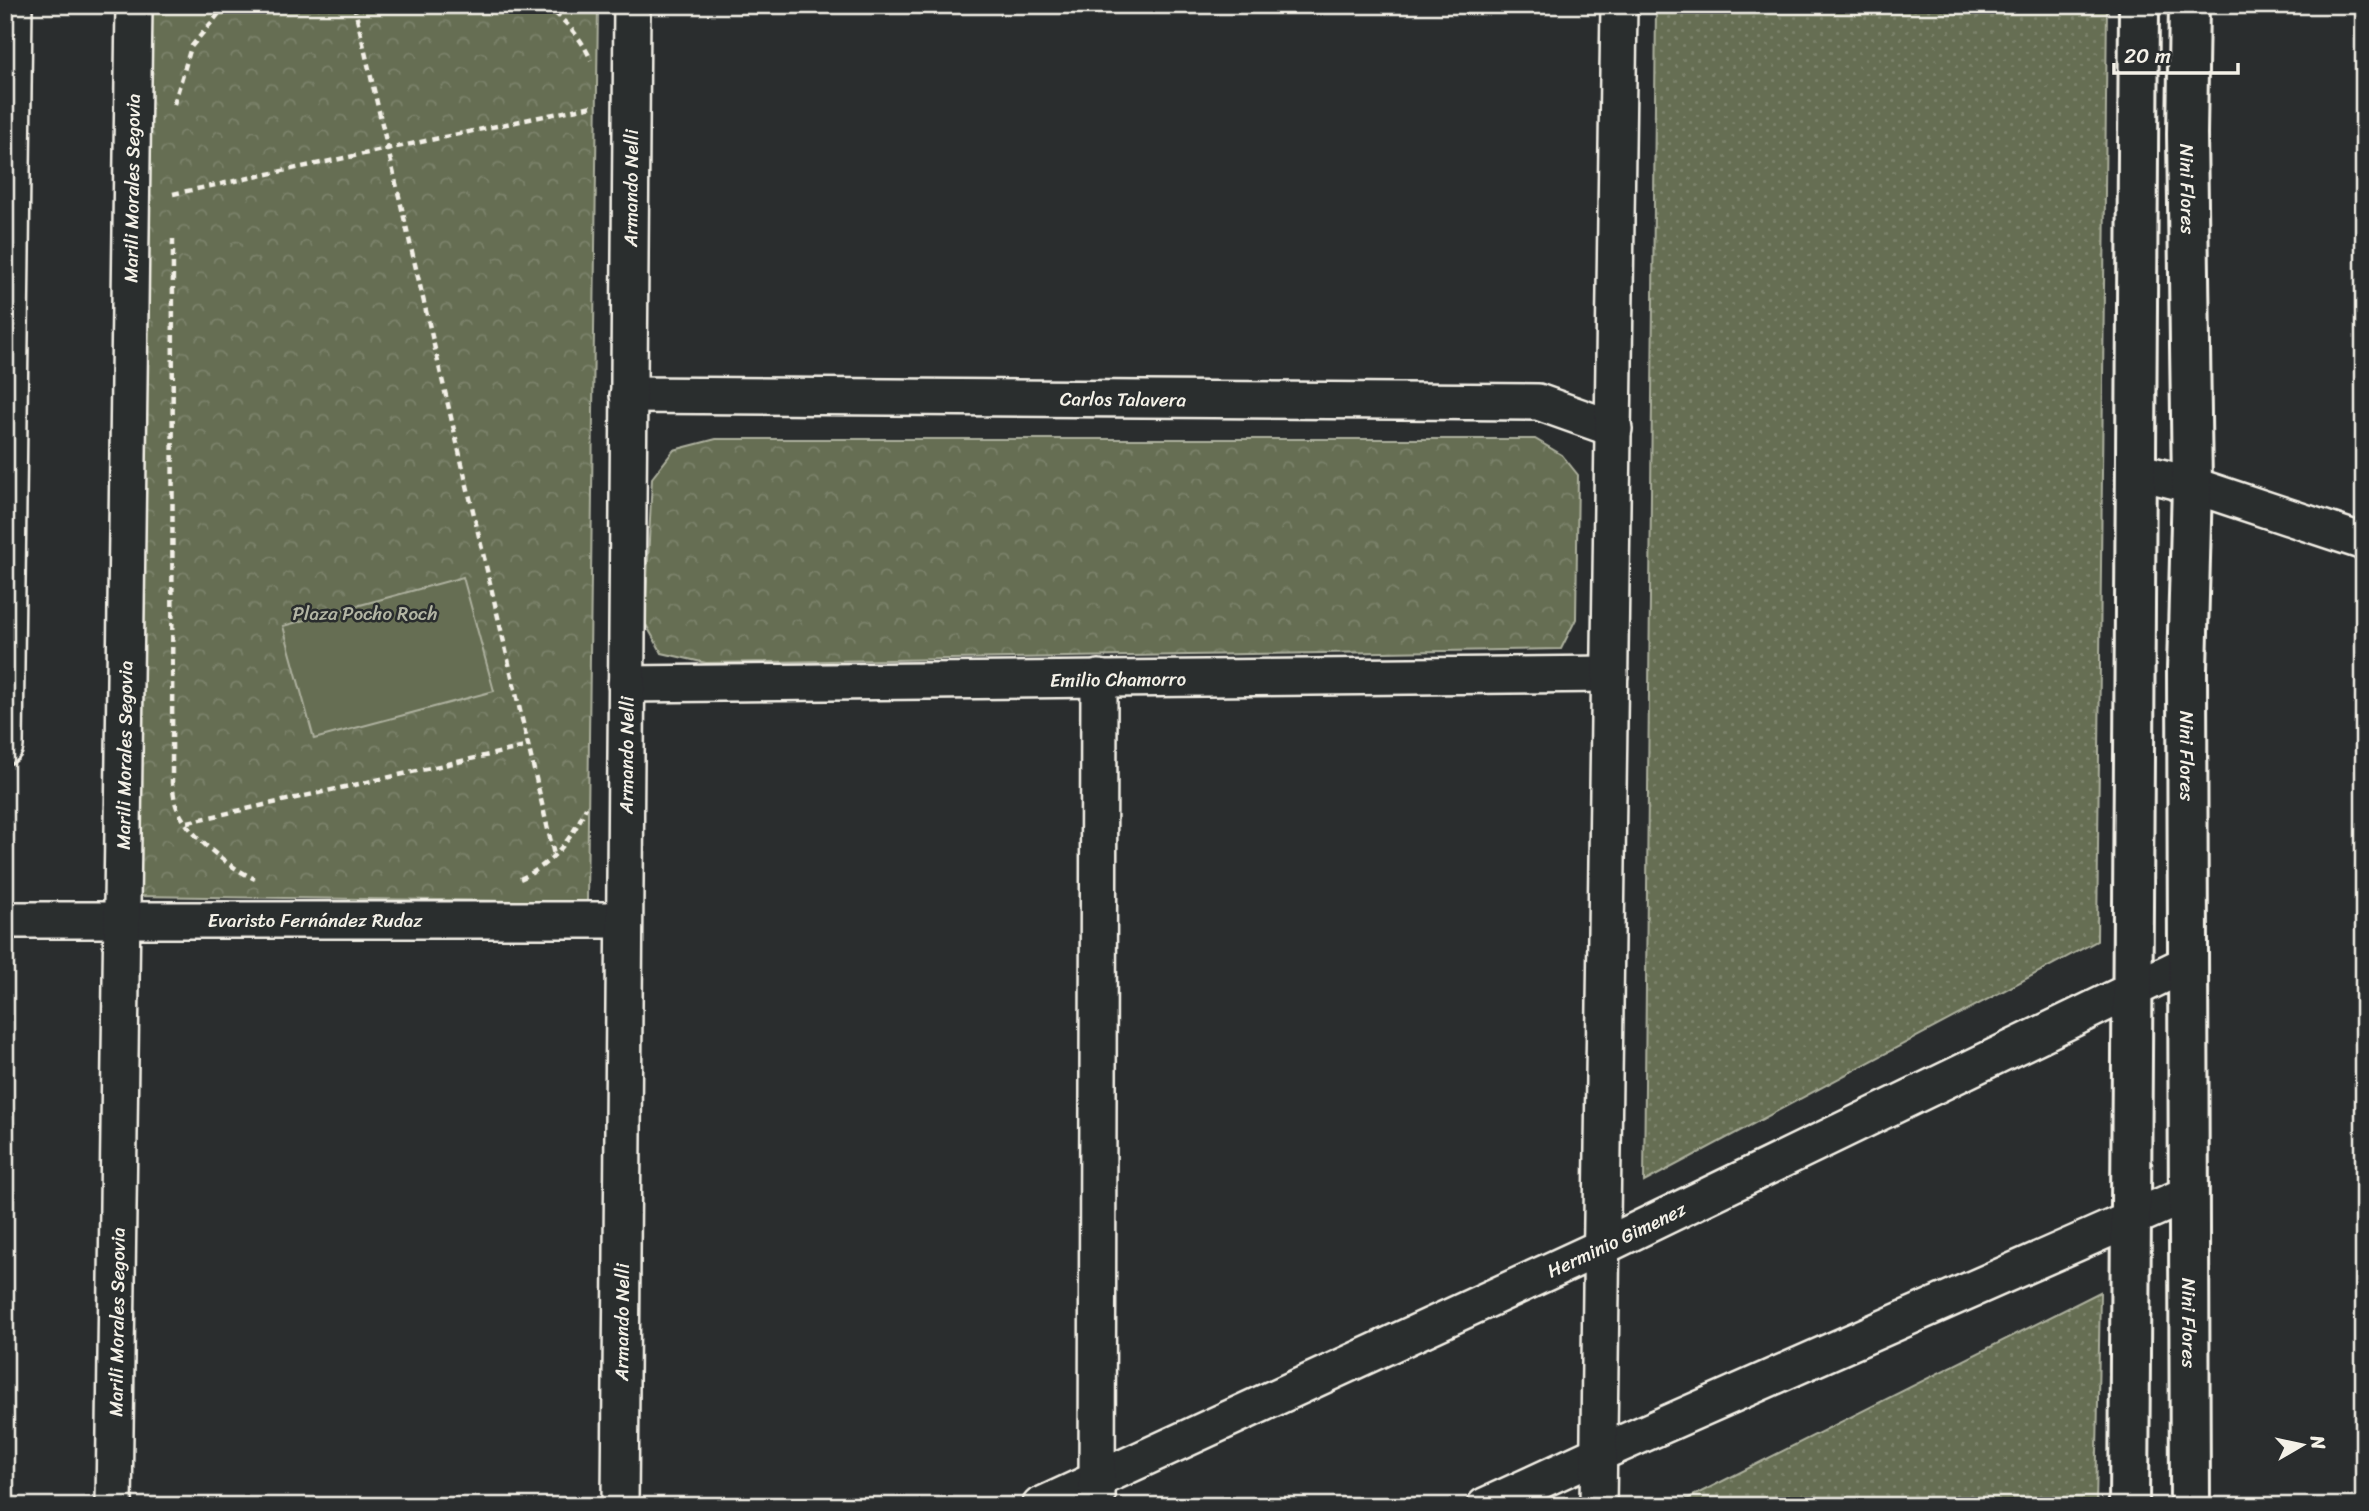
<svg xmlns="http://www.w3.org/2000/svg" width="2369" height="1511" font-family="Sriracha,sans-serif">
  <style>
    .grass { fill: url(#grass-dots); stroke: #adb09e; stroke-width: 2 }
    .park { fill: url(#park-crowns); stroke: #adb09e; stroke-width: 2 }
    .pitch { fill: #666e53; stroke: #adb09e; stroke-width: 2 }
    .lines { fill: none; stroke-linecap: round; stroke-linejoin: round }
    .street-casing { stroke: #f4f1e8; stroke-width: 40 }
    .secondary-casing { stroke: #f4f1e8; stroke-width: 44 }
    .path { stroke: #f4f1e8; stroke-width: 4.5; stroke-dasharray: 7 5; stroke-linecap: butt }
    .street { stroke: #2a2d2e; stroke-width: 35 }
    .secondary { stroke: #2a2d2e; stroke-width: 38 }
    .labels { text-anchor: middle; stroke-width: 5; stroke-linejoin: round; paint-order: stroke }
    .street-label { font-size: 19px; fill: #f4f1e8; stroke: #2a2d2e }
    .park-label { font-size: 19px; fill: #b4b6a5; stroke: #2a2d2e }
  </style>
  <defs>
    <pattern id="grass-dots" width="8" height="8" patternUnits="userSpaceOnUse" patternTransform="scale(1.75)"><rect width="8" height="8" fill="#666e53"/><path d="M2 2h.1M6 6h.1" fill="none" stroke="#7c836c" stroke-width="1.8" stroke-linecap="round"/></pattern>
    <pattern id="park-crowns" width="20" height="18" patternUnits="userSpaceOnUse" patternTransform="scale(1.75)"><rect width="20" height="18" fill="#666e53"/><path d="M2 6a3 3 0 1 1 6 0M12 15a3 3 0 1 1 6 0" fill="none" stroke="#7c836c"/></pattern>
  </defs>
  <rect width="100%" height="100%" fill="#2a2d2e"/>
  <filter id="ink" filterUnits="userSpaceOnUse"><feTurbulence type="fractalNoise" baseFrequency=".0143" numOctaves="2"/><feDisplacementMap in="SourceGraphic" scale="14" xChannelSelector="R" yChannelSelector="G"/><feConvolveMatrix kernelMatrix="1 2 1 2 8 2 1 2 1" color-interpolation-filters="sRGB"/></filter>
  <g filter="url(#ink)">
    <path class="grass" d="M1656 5H2107L2097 941 1644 1182Z
      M2100 1292 2096 1506H1673Z"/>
    <path class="park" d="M146 5H598L587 902 135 896Z
      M716 439H1535L1562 455 1578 475 1576 619 1561 649 706 663 662 653 645 623 652 478 674 450Z"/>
    <path class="pitch" d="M463 577 494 691 314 739 283 626Z"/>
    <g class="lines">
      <g class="street-casing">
        <g id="street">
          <path id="s1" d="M628 395 1538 402 1614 429"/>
          <path d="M2136 471 2192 485 2364 542"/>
          <path id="s2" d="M626 684 1610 674"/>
          <path d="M5 746 14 5"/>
          <path id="s3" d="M5 920H624"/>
          <path id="s4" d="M114 1506 134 5"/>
          <path id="s5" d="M620 1506 632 5"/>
          <path id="s6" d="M1040 1506 1604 1246 2188 963"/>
          <path d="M1097 1506 1099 678"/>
          <path d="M1485 1506 1600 1453 2188 1194"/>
          <path d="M1598 1506 1619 5"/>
        </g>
      </g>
      <g class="secondary-casing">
        <g id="secondary">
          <path id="s7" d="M2189 5 2187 134 2192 485 2187 669 2190 1506"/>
          <path d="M2129 1506 2139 5"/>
        </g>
      </g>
      <path class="path" d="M354 5 554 855
        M545 5C565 20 581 37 591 60
        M174 104 191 47 226 5
        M173 194 592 106
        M173 239 172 783C173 790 174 798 176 805 186 834 228 867 255 879
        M188 822 529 746
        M520 879C550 866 574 837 586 807"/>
      <use href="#street" class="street"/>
      <use href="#secondary" class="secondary"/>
    </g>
  </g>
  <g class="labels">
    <g class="street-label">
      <text dy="7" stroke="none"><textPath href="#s4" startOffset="1318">Marili Morales Segovia</textPath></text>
      <text dy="7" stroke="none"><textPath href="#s5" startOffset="1318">Armando Nelli</textPath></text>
      <text dy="7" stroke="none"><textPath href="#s7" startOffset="184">Nini Flores</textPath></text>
      <text dy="7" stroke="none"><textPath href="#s1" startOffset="495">Carlos Talavera</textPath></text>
      <text dy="7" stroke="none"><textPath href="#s2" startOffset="492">Emilio Chamorro</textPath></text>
      <text dy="7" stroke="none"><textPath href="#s4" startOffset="751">Marili Morales Segovia</textPath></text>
      <text dy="7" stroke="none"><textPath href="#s5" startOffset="751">Armando Nelli</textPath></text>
      <text dy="7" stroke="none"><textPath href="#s7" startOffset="751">Nini Flores</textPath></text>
      <text dy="7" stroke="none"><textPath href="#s3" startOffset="310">Evaristo Fernández Rudaz</textPath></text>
      <text dy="7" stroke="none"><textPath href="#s6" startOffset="635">Herminio Gimenez</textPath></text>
      <text dy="7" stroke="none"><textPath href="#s4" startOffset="184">Marili Morales Segovia</textPath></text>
      <text dy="7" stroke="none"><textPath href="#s5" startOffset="184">Armando Nelli</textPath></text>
      <text dy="7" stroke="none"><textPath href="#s7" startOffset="1318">Nini Flores</textPath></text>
    </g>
    <g class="park-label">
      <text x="365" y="620">Plaza Pocho Roch</text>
    </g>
  </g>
  <rect width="2369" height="1511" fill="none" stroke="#2a2d2e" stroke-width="28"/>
  <rect x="14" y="14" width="2341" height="1483" fill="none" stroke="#f4f1e8" stroke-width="2.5" filter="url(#ink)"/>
  <g transform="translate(2302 1445) rotate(81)" stroke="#2a2d2e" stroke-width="5" paint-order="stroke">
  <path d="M0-5L12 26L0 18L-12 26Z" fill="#f4f1e8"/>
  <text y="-10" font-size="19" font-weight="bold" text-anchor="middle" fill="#f4f1e8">N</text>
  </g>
  <path d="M2114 63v10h124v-10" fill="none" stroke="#f4f1e8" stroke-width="3.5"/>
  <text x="2124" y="63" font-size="21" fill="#f4f1e8" stroke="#2a2d2e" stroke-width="5" paint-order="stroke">20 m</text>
</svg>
